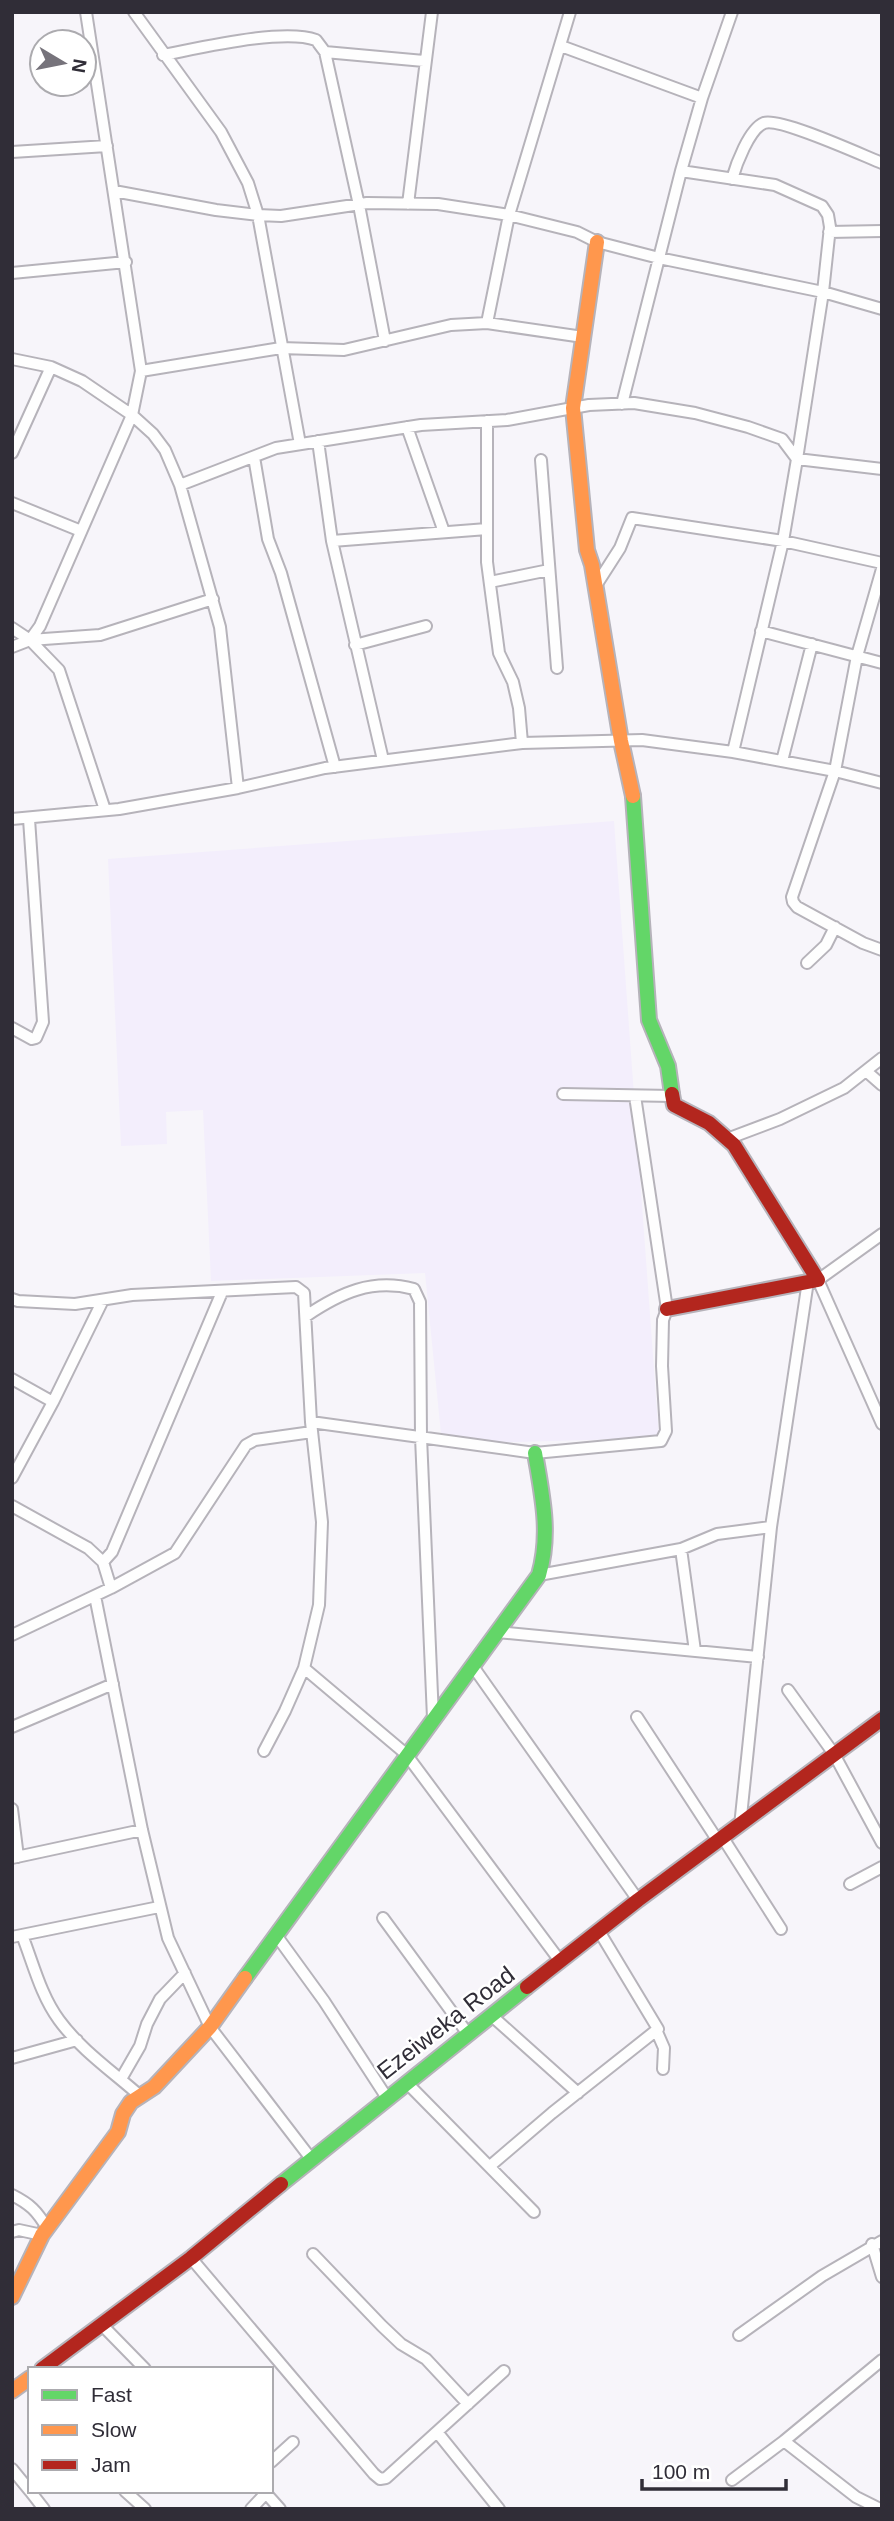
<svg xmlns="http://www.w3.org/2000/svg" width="894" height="2521" font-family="Arial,sans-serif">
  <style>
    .built { fill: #f3eefc }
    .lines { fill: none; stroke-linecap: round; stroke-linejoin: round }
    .street-casing { stroke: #b6b3ba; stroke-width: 14 }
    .fast-casing { stroke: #b6b3ba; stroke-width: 18 }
    .slow-casing { stroke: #b6b3ba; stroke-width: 18 }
    .jam-casing { stroke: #b6b3ba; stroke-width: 18 }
    .street { stroke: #fefefe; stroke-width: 10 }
    .fast { stroke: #63d668; stroke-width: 14 }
    .slow { stroke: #ff974d; stroke-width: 14 }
    .jam { stroke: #b3261e; stroke-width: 14 }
    .labels { text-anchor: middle; stroke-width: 5; stroke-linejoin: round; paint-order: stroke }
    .street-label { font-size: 24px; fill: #302d37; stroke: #fff }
  </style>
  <rect width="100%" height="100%" fill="#f7f5fa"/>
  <path class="built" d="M614 821 659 1438 442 1444 425 1273 211 1281 203 1110 166 1112 167 1144 121 1146 108 859Z"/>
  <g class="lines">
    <g class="street-casing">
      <path id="street" d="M134 12 221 132 248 183 258 215 300 444
        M561 46 702 98
        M325 52 424 61
        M163 55C200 48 283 28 316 40L325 52 359 205 385 341
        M12 152 107 146
        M681 171 775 185 822 206 828 215 830 227 823 292 797 459 882 469
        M732 179C736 165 749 129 764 123 779 117 862 155 882 163
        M114 191 216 210 258 215 281 216 367 203 438 204 509 215 577 232 597 242 659 258 823 292 882 309
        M408 204 432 12
        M829 232 882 231
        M12 273 126 262
        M487 323 509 215 570 12
        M12 359 51 367 82 381 132 415 153 434 165 450 180 485 220 627 238 788
        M141 371 281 348 344 350 451 325 487 323 583 337
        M622 404 681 171 702 98 732 12
        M487 421V562L499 653 513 682 519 708 522 743
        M407 427 444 532
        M318 441 332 541 383 760
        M12 453 51 367
        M254 457 268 539 281 573 335 767
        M541 460 557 668
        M180 485 276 448 421 425 507 420 589 405 634 403 695 413 748 427 782 439 797 459 783 541 733 752
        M12 503 81 531
        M332 541 487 529
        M882 569 857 656 835 771 792 897 793 902 797 907 863 943 882 950
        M490 582 549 570
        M595 587 620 548 632 518 783 541 882 563
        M12 628 30 640 59 670 105 810
        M761 631 882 663
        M30 640 40 626 132 415 141 371 86 12
        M355 645 426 626
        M12 647 30 640 100 635 213 599
        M782 761 812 644
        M12 819 119 809 238 788 325 768 522 743 642 740 733 752 835 771 882 783
        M807 963 826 945 835 927
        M12 1028 32 1039 36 1038 43 1022 29 819
        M866 1071 882 1085
        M563 1094 672 1096
        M727 1139 780 1119 844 1088 882 1058
        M882 1234 818 1280 882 1424
        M12 1299 18 1301 75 1304 132 1295 296 1287 304 1293 311 1422 322 1522 319 1605 304 1668 285 1711 264 1751
        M306 1316C340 1293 372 1278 414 1289L420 1302 421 1437 433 1718
        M12 1379 53 1402
        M311 1422 535 1453 661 1441 666 1431 662 1366 663 1320 667 1309 635 1096
        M12 1478 53 1402 103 1300
        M12 1506 88 1548 103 1562 111 1588
        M681 1549 695 1651
        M103 1562 112 1552 222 1292
        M539 1575 681 1549 717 1534 771 1527
        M95 1596 142 1830 168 1938 210 2027 312 2160
        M497 1632 758 1657
        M12 1635 111 1588 175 1553 246 1445 255 1440 312 1432
        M472 1665 638 1900
        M304 1668 406 1754 560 1961
        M788 1690 834 1754 882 1843
        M637 1717 718 1841
        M12 1727 113 1684
        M12 1809 18 1857
        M740 1826 771 1527 808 1281
        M723 1838 781 1929
        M12 1858 142 1830
        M850 1884 882 1867
        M383 1918 468 2034
        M22 1935C33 1963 41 1996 59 2020 80 2049 113 2072 139 2095
        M276 1935 324 2001 387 2098
        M12 1937 159 1907
        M492 2016 578 2093
        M657 2032 664 2048 663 2069
        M12 2058 77 2040
        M121 2079 140 2046 147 2024 160 1999 185 1973
        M406 2082 534 2212
        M490 2166 552 2113 658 2029 599 1931
        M12 2195C30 2204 37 2211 47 2228
        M12 2232 19 2230 42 2235
        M872 2244 882 2277
        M313 2254 382 2326 401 2344 426 2359 468 2404
        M191 2258 374 2474 380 2479 386 2478 504 2371
        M102 2325 145 2369
        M739 2335 822 2276 882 2241
        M437 2432 499 2509
        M784 2441 856 2497 880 2509
        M271 2462 293 2442
        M12 2469 30 2491
        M732 2480 784 2441 882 2360
        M30 2491 44 2509
        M125 2491 145 2509
        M264 2491 280 2509
        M251 2509 266 2493"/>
    </g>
    <g class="fast-casing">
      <path id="fast" d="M633 796 649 1020 668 1066 672 1094
        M245 1978 539 1575C551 1533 542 1495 535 1453
        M281 2184 527 1987"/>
    </g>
    <g class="slow-casing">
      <path id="slow" d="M597 242 573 408 587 550 592 565 621 741 633 796
        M12 2297 42 2235 118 2132 123 2114 131 2102 154 2087 210 2027 245 1978
        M12 2391 30 2378"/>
    </g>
    <g class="jam-casing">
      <path id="jam" d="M667 1309 818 1280 734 1145 709 1123 674 1105 672 1094
        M527 1987 638 1900 882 1719
        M42 2369 191 2258 281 2184"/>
    </g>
    <use href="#street" class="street"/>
    <use href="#fast" class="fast"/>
    <use href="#slow" class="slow"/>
    <use href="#jam" class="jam"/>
  </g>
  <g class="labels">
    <g class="street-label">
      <text transform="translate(446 2023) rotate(-38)" y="8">Ezeiweka Road</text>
    </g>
  </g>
  <rect width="894" height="2521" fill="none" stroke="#302d37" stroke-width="28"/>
  <rect x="28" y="2367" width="245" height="126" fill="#ffffff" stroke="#acabaf" stroke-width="2"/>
  <rect x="42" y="2390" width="35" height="10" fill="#63d668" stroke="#acabaf" stroke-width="2"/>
  <text x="91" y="2402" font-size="21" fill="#302d37">Fast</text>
  <rect x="42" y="2425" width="35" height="10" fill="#ff974d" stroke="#acabaf" stroke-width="2"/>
  <text x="91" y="2437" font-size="21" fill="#302d37">Slow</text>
  <rect x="42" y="2460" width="35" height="10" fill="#b3261e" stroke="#acabaf" stroke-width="2"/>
  <text x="91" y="2472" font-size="21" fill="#302d37">Jam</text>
  <g transform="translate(63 63) rotate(100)"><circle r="33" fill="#ffffff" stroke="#acabaf" stroke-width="2"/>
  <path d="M0-5L12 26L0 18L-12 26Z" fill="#76737b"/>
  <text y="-10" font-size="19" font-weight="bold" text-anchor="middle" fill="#302d37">N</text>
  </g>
  <path d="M642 2479v10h144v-10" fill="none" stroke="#302d37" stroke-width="3.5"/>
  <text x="652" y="2479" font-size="21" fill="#302d37" stroke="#ffffff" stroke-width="5" paint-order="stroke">100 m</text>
</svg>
